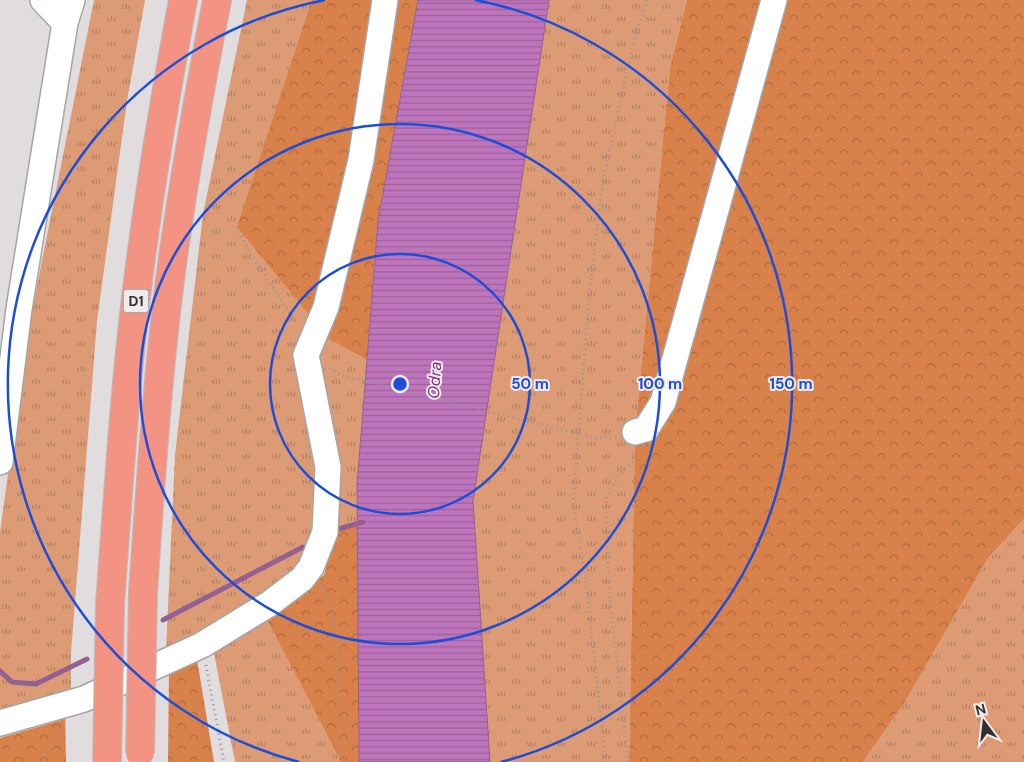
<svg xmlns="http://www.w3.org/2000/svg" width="1024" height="762" font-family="'DM Sans',sans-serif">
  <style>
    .grass { fill: url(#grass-tufts) }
    .forest { fill: url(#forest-crowns) }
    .water { fill: url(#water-rules); stroke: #946092 }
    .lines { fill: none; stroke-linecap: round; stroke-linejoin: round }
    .stream { stroke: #946092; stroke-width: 5 }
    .minor-casing { stroke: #a7a4a4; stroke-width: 28 }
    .highway-casing { stroke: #bdbcbc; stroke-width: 30 }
    .path { stroke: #989596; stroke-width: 3; stroke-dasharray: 1 4; stroke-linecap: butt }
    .minor { stroke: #fff; stroke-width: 25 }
    .highway { stroke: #f39383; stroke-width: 28 }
    .highway-bridge-casing { stroke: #bdbcbc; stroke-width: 30; stroke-linecap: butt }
    .highway-bridge { stroke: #f39383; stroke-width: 28 }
    .ring { fill: none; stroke: #1d4ed8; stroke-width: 2.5 }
    .labels { text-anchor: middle; stroke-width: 4; stroke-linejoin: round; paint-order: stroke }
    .shield { fill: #efeaeb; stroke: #6a6767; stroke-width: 1 }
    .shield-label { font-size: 14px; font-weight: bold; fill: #312f2f }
    .water-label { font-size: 16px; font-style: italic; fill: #842d84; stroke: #efeaeb }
    .centre { fill: #1d4ed8; stroke: #efeaeb; stroke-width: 2.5 }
    .ring-label { font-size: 15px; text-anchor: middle; font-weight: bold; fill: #1d4ed8; stroke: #efeaeb; stroke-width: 4; stroke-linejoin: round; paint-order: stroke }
  </style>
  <defs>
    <pattern id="grass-tufts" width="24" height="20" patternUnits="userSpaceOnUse" patternTransform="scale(1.25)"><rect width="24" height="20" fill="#dc9b75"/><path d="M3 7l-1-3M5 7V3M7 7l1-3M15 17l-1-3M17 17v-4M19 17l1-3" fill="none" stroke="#b37f60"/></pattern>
    <pattern id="forest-crowns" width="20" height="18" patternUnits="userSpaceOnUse" patternTransform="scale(1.25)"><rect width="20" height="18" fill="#d9814a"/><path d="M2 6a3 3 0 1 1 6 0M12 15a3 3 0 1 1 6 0" fill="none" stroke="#b16a3e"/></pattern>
    <pattern id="water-rules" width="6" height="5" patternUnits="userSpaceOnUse" patternTransform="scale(1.25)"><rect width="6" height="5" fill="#be75bc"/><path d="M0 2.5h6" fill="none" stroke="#9b6099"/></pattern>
  </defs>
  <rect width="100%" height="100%" fill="#e1ddde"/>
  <path class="grass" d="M94 0H145L127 101 97 321 71 653V695L0 715V532L27 336Z
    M247 0H312L311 9 330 340 367 360 357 484 358 523 335 530 303 547 305 561 268 591 166 651 175 455 203 214Z
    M549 0H687L670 67 635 432 629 762H489L473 501Z
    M1024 519V762H863L905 702 988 558Z
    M266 618 341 762H235L213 648Z"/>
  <path class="forest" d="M312 0H418L378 221 367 360 330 340 237 227Z
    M687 0H1024V519L988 558 905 702 863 762H629L635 432 670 67Z
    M358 523 359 762H341L266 618 324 575 335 530Z
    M197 659 214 762H168L169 670Z
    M65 706 66 762H0V738L62 720Z"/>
  <path class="water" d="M418 0H549L473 501 490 762H359L357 484 367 360 378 221Z"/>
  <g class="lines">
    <path class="stream" d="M335 530 363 522
      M163 620 303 547
      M0 671 12 682 36 684 87 659"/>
    <g class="minor-casing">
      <path id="minor" d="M43 0 65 23
        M635 432 646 429 663 402 774 0
        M0 462 19 309 65 23 72 0
        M0 723 84 699 202 645 269 604 302 579 311 567 325 532 328 467 306 355 326 307 361 160 385 0"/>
    </g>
    <g class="highway-casing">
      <path id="highway" d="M143 592C151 478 158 363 174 250 186 166 201 83 217 0
        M110 604C119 483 126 362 143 243 154 161 168 81 183 0"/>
    </g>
    <path class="path" d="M237 227 250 253 297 324
      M330 368 341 375 580 434 598 438 617 437
      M322 584C341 635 339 707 341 762
      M206 665 224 762
      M40 762 58 741 61 727
      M606 762 586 581 573 503 589 295 603 181 633 44 647 0
      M628 762 609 590 606 498 618 476 634 460V452"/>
    <use href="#minor" class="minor"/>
    <use href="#highway" class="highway"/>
    <g class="highway-bridge-casing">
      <path id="highway-bridge" d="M140 753 143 592
        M107 762 110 604"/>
    </g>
    <use href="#highway-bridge" class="highway-bridge"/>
  </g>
  <g class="ring">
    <circle cx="400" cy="384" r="130"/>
    <circle cx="400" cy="384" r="260"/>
    <path d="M299 762A391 391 0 0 1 325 0M475 0A391 391 0 0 1 501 762"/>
  </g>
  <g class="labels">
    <rect class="shield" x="123.5" y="289.5" width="25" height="23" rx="4"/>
    <g class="shield-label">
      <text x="136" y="306">D1</text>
    </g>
    <g class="water-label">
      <text transform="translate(434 380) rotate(-86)" y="6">Odra</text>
    </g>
  </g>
  <circle cx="400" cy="384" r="8" class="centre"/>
  <g class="ring-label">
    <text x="530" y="389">50 m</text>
    <text x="660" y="389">100 m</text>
    <text x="791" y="389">150 m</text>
  </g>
  <g transform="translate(984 722) rotate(345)" stroke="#efeaeb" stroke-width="4" paint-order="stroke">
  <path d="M0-4L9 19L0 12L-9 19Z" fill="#312f2f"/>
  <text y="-8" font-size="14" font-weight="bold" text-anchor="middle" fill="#312f2f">N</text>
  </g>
</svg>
